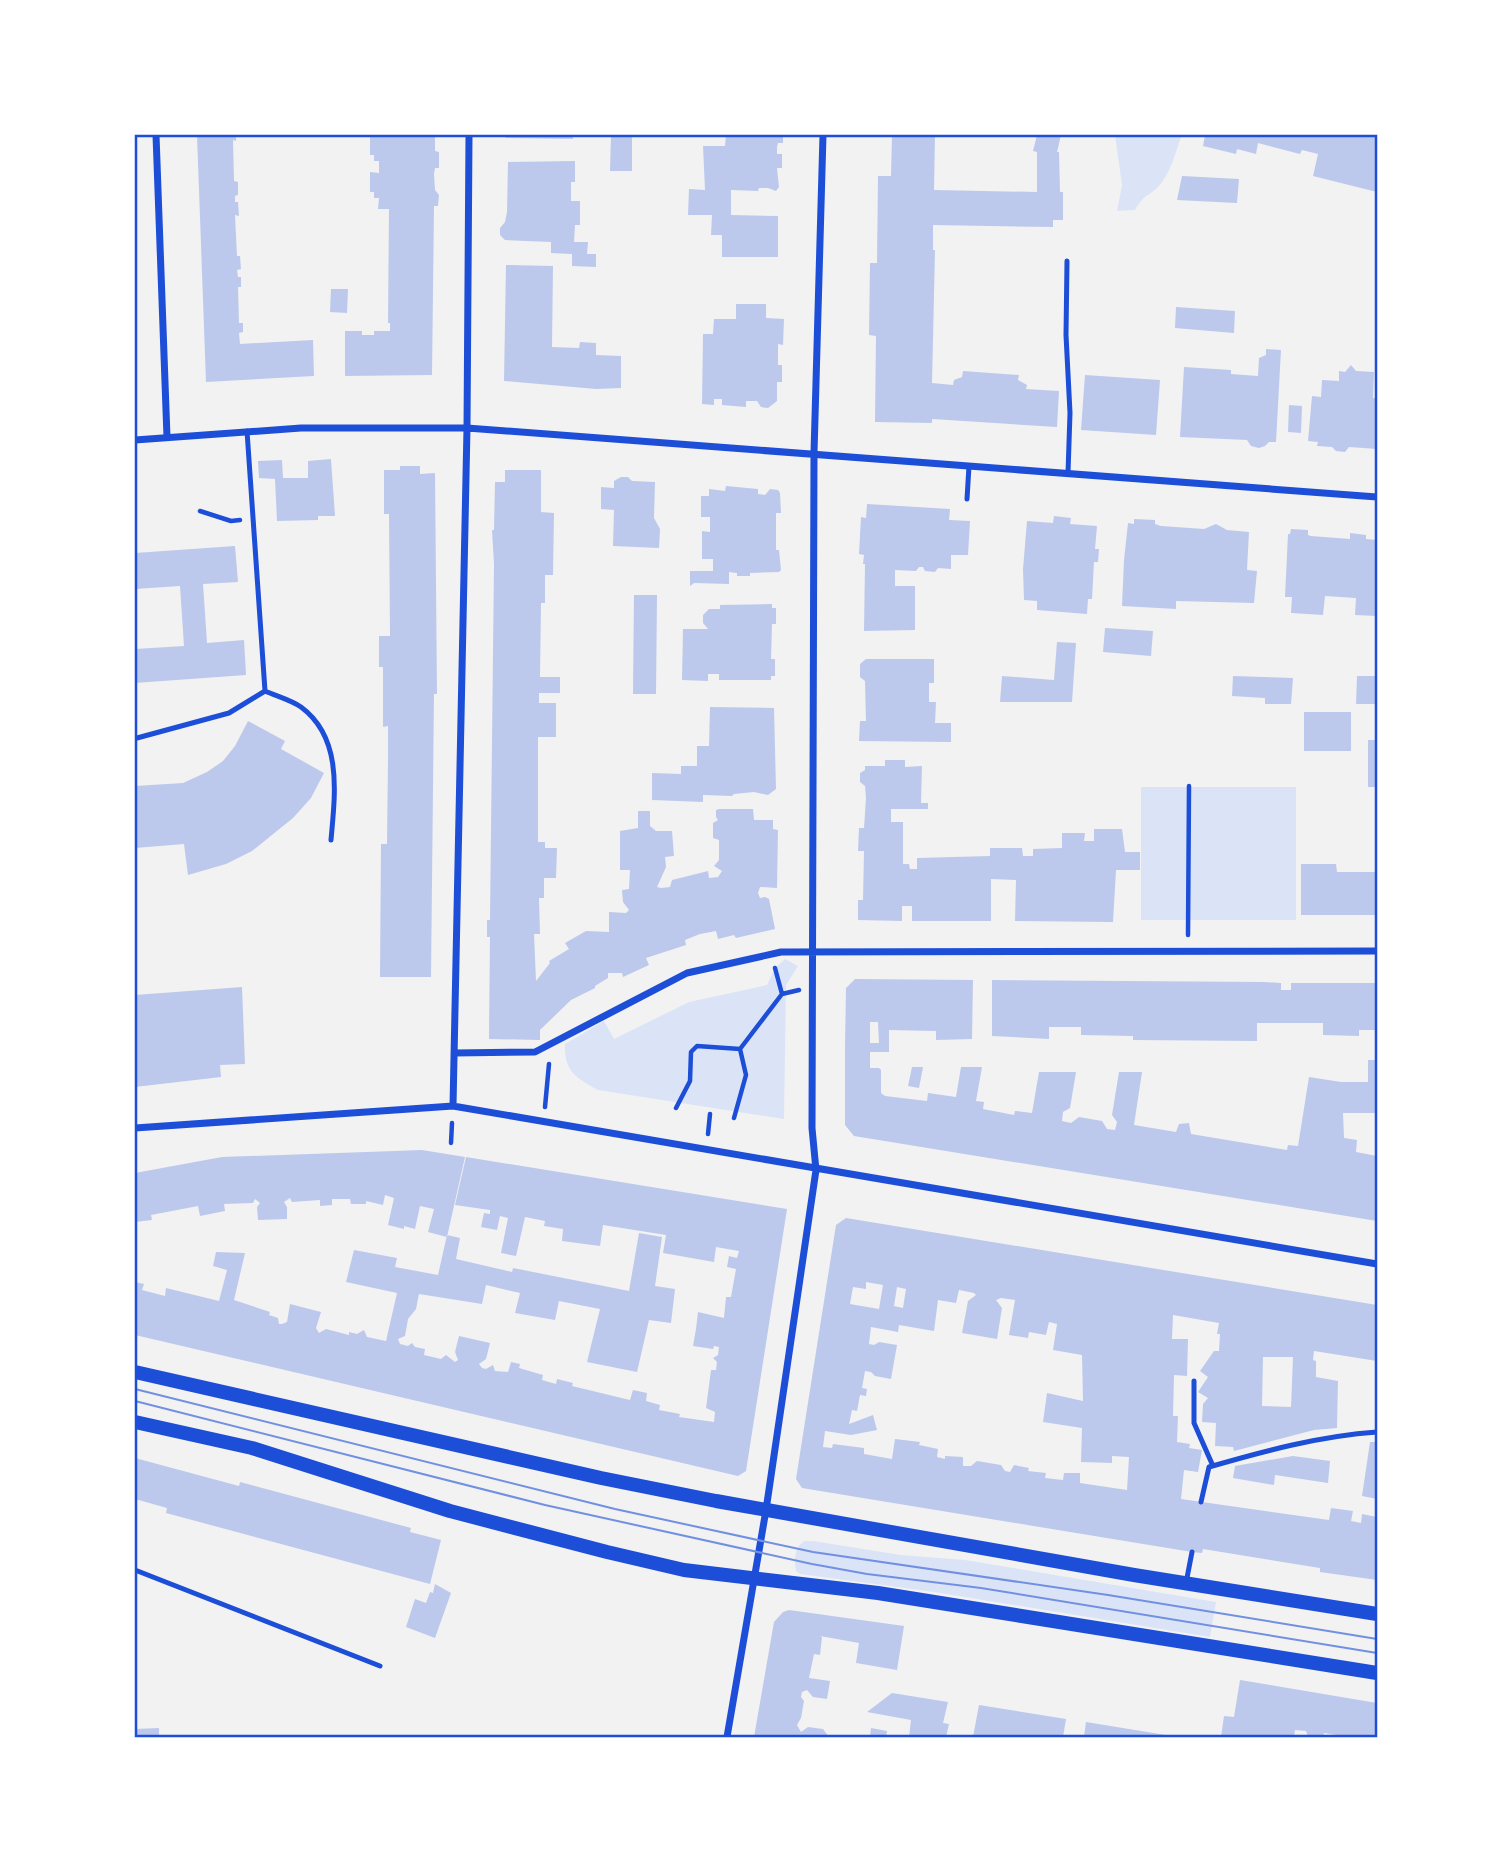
<svg xmlns="http://www.w3.org/2000/svg" width="1512" height="1872" font-family="Overpass,sans-serif">
  <style>
    .green { fill: #dbe4f7 }
    .building { fill: #bdc9ec; fill-rule: evenodd }
    .lines { fill: none; stroke-linecap: round; stroke-linejoin: round }
    .path { stroke: #1d4ed8; stroke-width: 4.5 }
    .service { stroke: #1d4ed8; stroke-width: 5 }
    .minor { stroke: #1d4ed8; stroke-width: 7 }
    .secondary { stroke: #1d4ed8; stroke-width: 14 }
    .tram { stroke: #7290e2; stroke-width: 2 }
    .neatline { fill: none; stroke: #1d4ed8; stroke-width: 2.5 }
  </style>
  <rect width="100%" height="100%" fill="#f2f2f2"/>
  <path class="green" d="M1115 135H1182C1176 150 1172 169 1162 182 1152 196 1145 192 1135 210L1117 211 1122 185Z
    M1141 787H1296V920H1141Z
    M785 959 798 966 786 985 784 1119 598 1090C576 1077 564 1072 565 1044L604 1021 614 1039 689 1002 767 985 775 968Z
    M804 1541H813L901 1555 965 1560 1216 1602 1210 1637 934 1592 800 1574 796 1571C794 1560 794 1548 804 1541Z"/>
  <path class="building" d="M197 135H236V141L233 140 234 181 238 182V195L235 196V202H238L239 216 235 215 237 256H240L241 269 237 270 238 277H241V287H238L239 323H243V332L239 333 240 344 313 340 314 376 206 382Z
    M375 135H435V151L439 152V168H435L434 174 435 190 439 195 438 206H434L432 375 345 376V331H362V335H374V331H390V323H388L389 209H378L379 198H374V192H370V172L379 173V161H374V155H370V136Z
    M503 135H573V139L506 138Z
    M611 135H632V171H610Z
    M726 135H783V143H778L777 147V154H782V168H777L779 187 776 191 768 188H759L758 191 731 190V215L778 216V257H722V235H711L712 215H688L689 189 705 190 703 146H725Z
    M892 135H935L934 190 1037 192V152L1033 151 1037 135H1061L1057 152H1059L1060 192H1063V220H1053V227L933 225V250H935L932 383 953 385 954 380 962 377 963 371 1019 375 1018 380 1027 385 1026 389 1059 391 1057 427 932 419V423L875 422 876 336 869 335 870 263H877L878 176H891Z
    M1205 135H1377V192L1313 176 1318 154 1302 150 1300 154 1258 143 1256 154 1237 149 1236 154 1203 146Z
    M575 161V182H571V201H580V225H575L574 242H588L587 254H596V267L572 266V254L551 253V242L505 240 500 235V228L505 222 507 212 508 162Z
    M1182 176 1239 179 1237 203 1177 200Z
    M506 265 553 266 552 347 579 348 580 342 596 343V355L621 356V388L596 389 504 381Z
    M331 289H348L347 313 330 312Z
    M736 304H766V318L784 319 783 345 778 344V365H782V382H777V401L768 408 761 407 757 401H746V407L722 405V399H714V405L702 404 703 334H713L714 319H736Z
    M1176 307 1235 311 1234 333 1175 328Z
    M1266 349 1281 350 1276 442H1269L1265 446 1259 448 1251 446 1247 440 1180 437 1184 367 1231 370V374L1258 376 1259 358 1266 355Z
    M1351 365 1356 371 1374 372 1373 398H1377V449L1349 447 1345 452 1336 451 1332 447 1317 446 1318 442 1308 441 1312 396 1321 397 1322 380 1339 381V371L1345 372Z
    M1085 375 1160 380 1156 435 1081 430Z
    M1289 405 1302 406 1301 433 1288 432Z
    M331 459 335 516H318V520L277 521 275 479 259 478 258 461 282 460 283 478H308V461Z
    M400 466H420V474L435 473 437 694H434L431 977H380L381 844H387L388 761V726L383 727V667H379V636H390L389 514H384V470H400Z
    M505 470H541V512L554 513 553 575H545V603H541L540 677H560V693H539V703H556V737H538V842H545V848H557L556 878H544V898H539L540 934H534L536 981 550 963 549 961 569 949 565 943 586 931 609 932V912L626 913 629 910 623 902 622 890 629 889 630 870H620V831L638 828V811H650V826L656 831H672L674 856 665 857 666 867 657 887 661 888 670 887 672 880 708 871 709 878 718 877 722 871 714 866 719 860V840L713 838V823L718 820 716 817V810L719 809H753L754 820H773V829L778 830 777 888 760 887 758 893 760 898 765 897 769 899 775 929 736 938 734 935 718 939 716 931 700 934 685 940 686 945 646 958 649 965 623 977 622 973H608V978L595 986V988L571 1000 540 1030V1040L489 1039 490 937H487V920H490L494 564 492 530H494L495 482H505Z
    M621 477H628L632 481 655 482 654 518 660 529 659 548 613 546 614 510 601 509V487L614 488V481Z
    M726 486 758 489V494L765 495 770 489 778 490 780 493 781 513H776V550H779L781 570 779 572 750 573V576H737V573L729 572V584L694 583 690 586V571H713V559H702V531L710 532V517H701V496H709V489L725 491Z
    M867 504 950 509 949 520 970 521 968 555H951V569L938 568 935 572 925 571 923 567H919L916 571 895 570V586H915V630L864 631 865 564H863L864 555 859 554 861 517 866 518Z
    M1054 516 1071 518 1070 524 1097 526 1095 549H1099L1098 562H1094L1092 599H1088L1087 614 1037 610V601L1024 600 1023 569 1027 521 1053 523Z
    M1134 519 1155 520V524L1161 526 1204 529 1216 524 1227 530 1249 532 1247 570 1257 571 1254 603 1176 601V609L1122 606 1124 560 1128 523 1134 524Z
    M1291 529 1308 530V535L1311 536 1350 539V533L1366 535V539L1377 540V616L1355 615 1356 598 1325 596 1323 615 1291 613 1292 597H1285L1288 534H1290Z
    M235 546 238 582 203 584 207 643 244 640 246 675 135 683V649L184 646 180 586 135 589V553Z
    M634 595H657L656 694H633Z
    M772 604V608H776V624H772L771 659H775V676H771V680H719V674H708V681L682 680 683 629H708L703 623V615L709 609H720V605Z
    M1105 628 1153 631 1151 656 1103 652Z
    M1057 642 1076 643 1072 702H1000L1002 676 1054 680Z
    M866 659H934V683H929V702H936L935 723H951V742L859 741 860 721H866L865 681 860 677V664Z
    M1233 676 1293 678 1291 704H1265V698L1232 696Z
    M1357 676H1377V704H1356Z
    M710 707 774 708 776 789 768 795 754 792 734 794 732 796 703 795V802L652 800V773L681 774V766H697V746H709Z
    M1304 712H1351V751H1304Z
    M248 721 285 741 281 749 324 773 311 798 293 818 252 851 226 864 188 875 184 844 135 848V786L183 783 207 772 223 761 235 746Z
    M1368 740H1377V787H1368Z
    M885 760H905V767L922 766 921 803H928V809H891V822H903V864H909L910 869H917V858L990 856V848H1022L1023 856H1033V849L1062 848V833H1085L1084 841H1094V829H1122L1125 852H1140V870H1116L1113 922 1015 921 1016 880 991 879V921H912V906H902V921L858 920V900H863L864 851H858L859 828H864L866 798 865 786 860 782V773L865 770V766H885Z
    M1301 864H1336L1337 872H1377V915H1301Z
    M855 979 973 980 972 1039 936 1040V1031L889 1030V1052H870V1068H879L881 1070V1093L885 1096 927 1101 928 1093 956 1097 961 1067H982L976 1101 984 1102 983 1109 1014 1115 1015 1111 1032 1113 1039 1072H1076L1070 1108 1063 1112 1062 1121 1071 1123 1079 1117 1102 1121 1107 1129 1115 1130 1117 1122 1112 1115 1119 1072H1142L1134 1125 1176 1132 1179 1124 1189 1123 1191 1134 1287 1150 1288 1145 1298 1146 1309 1077 1341 1082H1368V1060H1377V1113H1343L1344 1138 1357 1140 1356 1152 1377 1156V1221L854 1136 845 1125V1047L846 988ZM870 1022H878L879 1043H870Z
    M992 980 1264 982 1281 983V990H1291V983H1377V1030H1359V1036L1323 1035V1023H1257V1041L1133 1040V1036L1081 1035V1027H1049V1039L992 1036Z
    M242 987 245 1064 220 1065 221 1077 135 1087V995Z
    M912 1067H923L919 1088 908 1086Z
    M422 1150 465 1157 447 1237 428 1232 434 1209 420 1206 415 1229 404 1226V1229L388 1225 394 1198 385 1195 383 1205 366 1201V1204H351L350 1199H332V1205L320 1206V1200L292 1202 290 1198 284 1202 287 1207V1219L258 1220 257 1207 260 1203 255 1199 253 1203 224 1204 225 1211 200 1216 198 1206 151 1215 152 1220 135 1222V1173L222 1157Z
    M466 1157 787 1209 746 1471 738 1476 135 1335V1282L144 1284 142 1290 165 1296 166 1288 219 1301 227 1270 213 1266 216 1252 245 1253 234 1300 270 1312 269 1315 278 1318 279 1324H282L287 1322 290 1304 321 1312 316 1328 319 1333 326 1329 349 1335V1332L357 1334 364 1330 367 1337 386 1341 397 1293 346 1282 354 1250 397 1258 395 1267 438 1275 447 1235 460 1238 456 1259 512 1272 513 1268 629 1291 639 1233 662 1237 655 1286 675 1289 671 1323 649 1320 637 1372 587 1362 600 1309 559 1301 555 1320 515 1313 520 1293 486 1285 482 1304 419 1294 416 1309 408 1319 405 1336 398 1339 400 1344 408 1346 412 1343 415 1347 425 1349 424 1355 441 1359 446 1355 455 1362 458 1360 455 1352 459 1336 490 1343 486 1359 479 1364 482 1368 486 1369 493 1365 495 1371 508 1372 511 1362 520 1364 519 1368 543 1375 542 1380 556 1384 557 1379 573 1383 572 1386 630 1400 633 1390 647 1393 646 1401 660 1405 659 1410 680 1414 679 1417 714 1422 715 1412 706 1408 711 1370H716L717 1362 713 1358 718 1355 719 1347 714 1346 713 1349 693 1346 696 1329 698 1312 724 1318 726 1297H731L736 1269 727 1267 729 1256 737 1258 739 1251 716 1247 714 1262 663 1253 666 1235 603 1225 600 1246 562 1241 563 1229 544 1226 545 1221 525 1217 516 1256 501 1253 508 1218 500 1216 497 1230 481 1227 484 1213 490 1214V1210L455 1205Z
    M846 1218 1377 1305V1361L1314 1351 1313 1360 1316 1361V1377L1338 1381 1337 1428 1314 1430 1234 1451 1233 1447 1215 1446 1216 1423 1202 1422 1203 1404 1208 1398 1198 1392 1208 1377 1200 1371 1214 1351H1219L1220 1334H1217L1219 1323 1173 1315 1172 1339H1188L1187 1376 1174 1375 1173 1416H1178L1177 1442 1190 1444 1189 1448 1202 1450 1198 1472 1184 1470 1181 1499 1329 1520 1331 1508 1353 1511 1351 1521 1361 1523 1362 1514 1377 1517V1580L1320 1572V1568L1203 1549 1202 1553 1192 1552 802 1488 796 1479 836 1225ZM866 1282 883 1285 879 1309 850 1304 853 1287 866 1289ZM897 1287 906 1289 903 1308 894 1306ZM959 1290 974 1293 976 1295 968 1301 962 1333 997 1339 1002 1308 996 1300 1001 1298 1015 1300 1009 1335 1028 1338 1029 1332 1046 1335 1049 1322 1057 1324 1053 1350 1082 1355 1083 1401 1047 1393 1043 1422 1082 1428 1081 1462 1112 1463V1456L1129 1457 1127 1490 1080 1483V1473H1064L1063 1480 1045 1478 1046 1473 1028 1471 1029 1468 1014 1465 1010 1472 1005 1471 1001 1465 977 1461 971 1466H963V1457L945 1456V1459L937 1457 938 1449 919 1445 920 1442 895 1439 892 1459 864 1454V1448L833 1444 832 1448 823 1447 825 1431 851 1435 877 1430 873 1415 849 1424 852 1410 857 1411 860 1395 866 1396 867 1389 862 1388 865 1371 871 1372 875 1376 891 1379 897 1345 879 1342 874 1345 869 1344 871 1327 898 1332 899 1325 934 1331 938 1300 956 1303ZM1263 1357H1293L1291 1407 1262 1406Z
    M1370 1442H1377V1499L1362 1496Z
    M1293 1456 1330 1461 1328 1483 1275 1475 1274 1485 1233 1478 1235 1466Z
    M135 1458 239 1486 240 1482 411 1528 410 1532 441 1540 430 1584 166 1513 167 1508 135 1499Z
    M435 1584 451 1593 435 1638 406 1627 415 1599 426 1603 430 1592 433 1593Z
    M789 1610 904 1626 897 1670 856 1663 859 1643 820 1636 822 1637 820 1655 814 1654 809 1678 830 1681 827 1699 813 1697 807 1690 802 1692 801 1697 804 1701 801 1718 797 1725 801 1732 808 1727 823 1729 829 1737H754L774 1622 783 1612Z
    M1240 1680 1377 1703V1737H1350L1324 1733 1323 1737H1308L1306 1731 1295 1730 1294 1737H1221L1224 1716 1234 1717Z
    M892 1693 948 1702 943 1723 949 1724 946 1737H909L911 1720 867 1712Z
    M979 1705 1066 1719 1063 1737H973Z
    M1086 1722 1172 1736V1737H1084Z
    M159 1728V1737H135V1729Z
    M871 1728 887 1731 886 1737H870Z"/>
  <g class="lines">
    <path class="path" d="M200 511 231 521 240 520
      M1188 935 1189 786
      M775 968 782 994
      M740 1049 782 994 799 990
      M545 1107 549 1064
      M676 1108 690 1081 691 1052 697 1046 740 1049 746 1075 734 1118
      M708 1134 710 1114
      M451 1143 452 1123"/>
    <path class="service" d="M1067 261 1066 335 1070 413 1068 473
      M247 431 265 691
      M967 499 969 466
      M265 691C276 696 291 700 301 707 343 738 335 794 331 840
      M137 738 229 713 265 691
      M1194 1381V1423L1213 1466
      M1201 1502 1209 1467C1264 1451 1320 1436 1377 1432
      M135 1570 380 1666
      M1186 1583 1192 1552"/>
    <path class="minor" d="M156 135 167 437
      M135 440 301 428H467L1377 497
      M454 1053 535 1052 687 973 781 952 1377 951
      M453 1106 467 428 469 135
      M135 1128 453 1106 1377 1264
      M727 1737 766 1510 816 1170 812 1128 814 453 823 135"/>
    <path class="secondary" d="M135 1372 601 1478 716 1501 1134 1575 1377 1614
      M135 1422 252 1448 450 1511 607 1552 684 1570 878 1593 1377 1673"/>
    <path class="tram" d="M135 1389 615 1509 813 1552 1108 1595 1377 1639
      M135 1401 545 1505 812 1564 867 1574 981 1588 1377 1653"/>
  </g>
  <rect width="1512" height="1872" fill="none" stroke="#ffffff" stroke-width="273"/>
  <rect x="136" y="136" width="1240" height="1600" class="neatline"/>
</svg>
